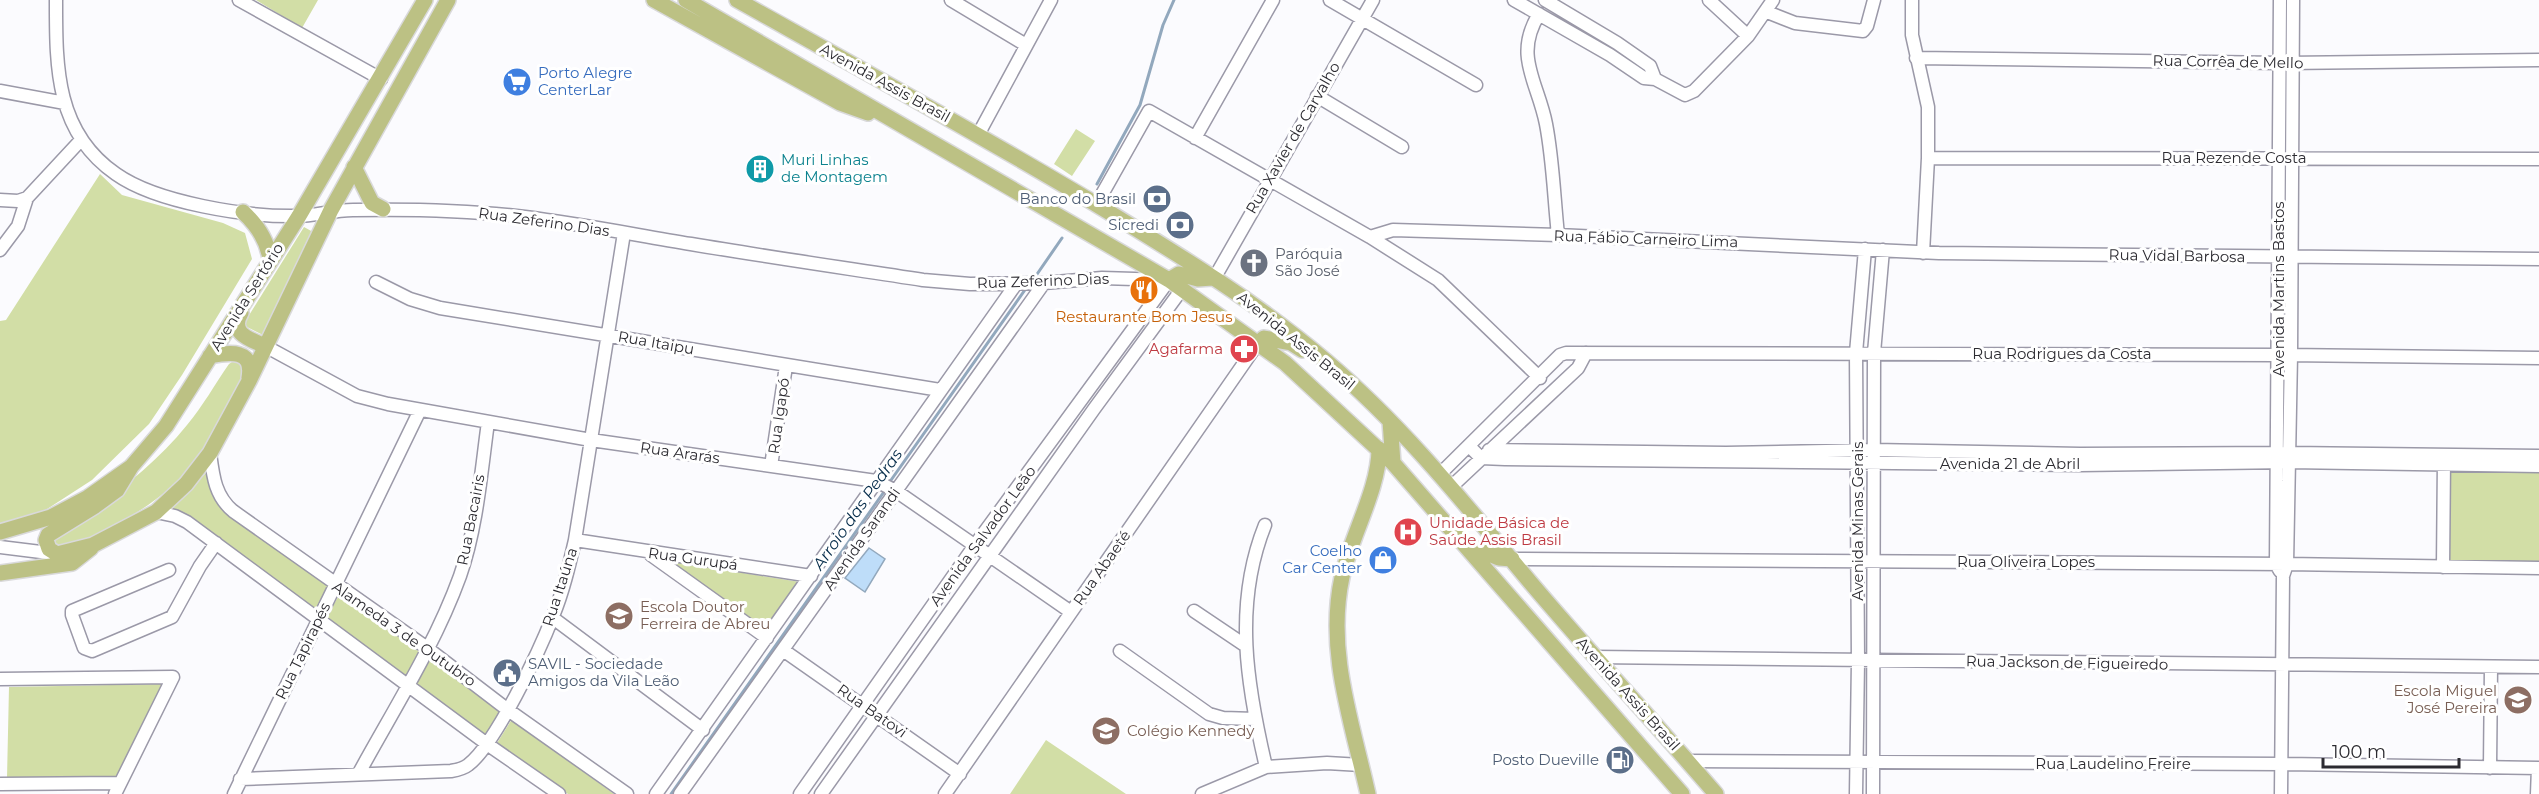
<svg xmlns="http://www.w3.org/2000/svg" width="2539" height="794" font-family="Montserrat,sans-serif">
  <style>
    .green { fill: #d2dea6 }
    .water { fill: #beddf9; stroke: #92a8bd; stroke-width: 1.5 }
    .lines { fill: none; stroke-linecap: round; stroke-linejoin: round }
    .stream { stroke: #92a8bd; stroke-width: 3 }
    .minor-casing { stroke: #9b99a8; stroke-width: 15 }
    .major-casing { stroke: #d9d9da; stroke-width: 18 }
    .minor { stroke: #fff; stroke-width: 12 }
    .major { stroke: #bcc184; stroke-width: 15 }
    .labels { text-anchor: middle; stroke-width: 6; stroke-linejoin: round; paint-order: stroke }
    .street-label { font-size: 15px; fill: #2c2b31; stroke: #fff }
    .shop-label { font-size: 15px; fill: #366cbe; stroke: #fff; text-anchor: start }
    .culture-label { font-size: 15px; fill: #0d838f; stroke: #fff; text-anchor: start }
    .service-label { font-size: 15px; fill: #4e5e75; stroke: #fff; text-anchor: end }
    .worship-label { font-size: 15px; fill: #5b616d; stroke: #fff; text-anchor: start }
    .food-label { font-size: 15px; fill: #c56008; stroke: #fff }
    .health-label { font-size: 15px; fill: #be3a42; stroke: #fff; text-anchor: end }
    .education-label { font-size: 15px; fill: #785e54; stroke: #fff; text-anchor: start }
    .water-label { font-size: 16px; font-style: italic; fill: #042b49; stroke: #fff }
  </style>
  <rect width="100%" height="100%" fill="#fbfbfe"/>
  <path class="green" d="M256 0H318L302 28Z
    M1076 129 1095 141 1072 176 1054 164Z
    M100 174 122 195 223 223 245 233 252 259 182 375 149 424 92 480 41 513 0 524V321L6 320Z
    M304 227 313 232 267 337 243 325Z
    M235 360 244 365V373C230 402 217 436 196 462 172 491 141 511 109 529 95 537 74 549 57 545L54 539C101 504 150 471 187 425 203 406 215 384 229 364Z
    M209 470 211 488 222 509 331 588 318 612 168 511Z
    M2450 472H2539V563H2450Z
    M673 562 800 582 764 632Z
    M340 594 422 654 407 677 324 620Z
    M430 660 502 713 488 737 416 684Z
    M163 684 117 777 7 778 9 687Z
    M512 719 614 794H568L497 743Z
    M1046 740 1126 794H1010Z"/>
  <path class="water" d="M869 548 885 559 865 592 845 578Z"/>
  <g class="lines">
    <path class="stream" d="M1097 184 1140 105 1163 25 1174 0
      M1033 280 1062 238
      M889 483 1027 287
      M671 794 886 489"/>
    <g class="minor-casing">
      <path id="minor" d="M56 0C56 66 55 132 116 174 157 203 247 217 297 216 315 216 333 210 353 210 410 209 468 210 525 217 581 224 636 235 691 244 768 257 845 268 923 280L970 284 1044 283 1102 278 1167 280
        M239 0 381 79
        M951 0 1026 45
        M1330 0 1476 85
        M1514 0 1610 55 1644 78 1655 79 1685 95 1694 91 1748 36 1773 0
        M1545 0 1617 43 1650 66 1655 79
        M1709 0 1748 36
        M1912 0V35L1928 107V158L1923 253
        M1767 12 1795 23 1863 31 1867 26 1874 0
        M1539 14C1513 56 1538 82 1546 124 1553 160 1554 198 1558 235
        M1916 58 2280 63 2539 60
        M0 91 65 103
        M1317 96 1402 147
        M978 135 1051 0
        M1195 138 1273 0
        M1928 158 2539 159
        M0 200 18 201 27 198
        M1096 205 1149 111 1370 237 1438 280 1540 378
        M1370 237 1393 230 1558 235 1939 253 2539 259
        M0 250 18 226 27 198 80 141
        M1215 277 1373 0
        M376 282 410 299 440 308 940 390
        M265 346 357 396 388 404 591 440 876 481 896 491 1071 612
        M1470 447 1481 458 1505 459 2080 465 2290 462 2539 466
        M1489 450 1726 453 1874 450 2080 454 2290 453 2539 456
        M210 453C213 476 215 496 233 511L427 648 508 710 627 794
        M771 466 786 366
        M1440 474 1560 355 1566 353 2279 355 2539 358
        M1451 487 1578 368 1586 353
        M156 512 175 516 187 522 487 744 559 794
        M1265 525C1233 605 1247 686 1266 767
        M575 540 811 576
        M0 547 57 554
        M651 555 767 638
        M1512 559 2287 564 2539 568
        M2443 567 2444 459
        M169 570 72 611V615L84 648 92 651 172 617 200 566 216 543
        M2280 571 2276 564 2280 0
        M1194 611 1246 646
        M553 618 703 730
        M783 650 960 774
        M1120 651 1209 714 1223 718 1255 719
        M1594 657 2539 667
        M0 679 173 677 115 794
        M1688 761 2281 764 2539 768
        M2490 768 2491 667
        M359 773C394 709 435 645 460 576 477 527 481 473 488 422
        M240 779 451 771C457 770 463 769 468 765 495 745 540 650 553 616 563 592 569 566 575 540L624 233
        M0 784 120 783
        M234 794 420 410
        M656 794 1016 284
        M680 794 1044 283
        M800 794 975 545 1169 280
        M821 794 1094 409 1182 289
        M945 794 1258 343
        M1202 794 1266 767 1327 763 1361 765
        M1856 794 1858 661 1856 353 1865 249
        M1873 794 1874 353 1883 250
        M2281 794 2283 576 2287 564 2291 355 2293 0
        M2537 794 2538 768"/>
    </g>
    <g class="major-casing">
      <path id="major" d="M654 0 840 103 868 113
        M686 0 1169 280 1285 363 1393 463 1682 794
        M737 0C857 67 977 133 1094 203 1174 252 1254 300 1326 361 1403 426 1466 505 1530 582 1591 654 1655 723 1716 794
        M354 167 372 203 383 209
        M243 212C257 225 267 239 270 259
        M1169 280 1179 274 1198 279 1212 278
        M241 313C229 333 249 339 265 346
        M1258 343 1264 338 1291 343 1302 350
        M210 356C230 352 254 349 249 378
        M1390 421 1393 463
        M131 467 117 490 95 506 48 535 46 540 49 549 57 554 93 545 156 512 186 484 210 453 249 381 331 210 448 0
        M0 532 51 517 87 498 131 467 166 426 299 216 425 0
        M1469 546 1499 558 1512 559
        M0 573 72 563 91 548
        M1368 794C1352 722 1326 651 1342 577 1351 536 1379 489 1379 449"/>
    </g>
    <use href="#minor" class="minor"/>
    <use href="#major" class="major"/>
  </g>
  <defs>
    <g id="supermarket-disc" transform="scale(1.5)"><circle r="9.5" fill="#3f7fe0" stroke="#fff"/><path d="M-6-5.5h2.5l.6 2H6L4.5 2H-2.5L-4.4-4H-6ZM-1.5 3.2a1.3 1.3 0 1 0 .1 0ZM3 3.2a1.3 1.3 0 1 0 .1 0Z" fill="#fff"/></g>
    <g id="building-disc" transform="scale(1.5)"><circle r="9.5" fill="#0f9aa8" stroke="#fff"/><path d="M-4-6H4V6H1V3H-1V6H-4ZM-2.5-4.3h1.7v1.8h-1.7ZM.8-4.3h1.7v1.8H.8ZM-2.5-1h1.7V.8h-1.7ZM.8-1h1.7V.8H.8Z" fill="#fff"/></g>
    <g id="bank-disc" transform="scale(1.5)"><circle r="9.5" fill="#5c6f8a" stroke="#fff"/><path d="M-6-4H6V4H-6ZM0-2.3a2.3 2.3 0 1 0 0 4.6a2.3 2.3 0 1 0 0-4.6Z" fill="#fff"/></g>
    <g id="church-disc" transform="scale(1.5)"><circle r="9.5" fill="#6b7280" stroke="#fff"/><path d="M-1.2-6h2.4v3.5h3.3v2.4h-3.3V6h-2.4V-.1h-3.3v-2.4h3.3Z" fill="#fff"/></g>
    <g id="restaurant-disc" transform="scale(1.5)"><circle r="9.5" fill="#e8710a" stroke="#fff"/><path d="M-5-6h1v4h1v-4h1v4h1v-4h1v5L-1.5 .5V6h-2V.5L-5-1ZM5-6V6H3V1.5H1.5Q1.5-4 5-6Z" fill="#fff"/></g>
    <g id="pharmacy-disc" transform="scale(1.5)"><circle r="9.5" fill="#e0444e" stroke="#fff"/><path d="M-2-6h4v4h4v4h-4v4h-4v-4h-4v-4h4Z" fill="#fff"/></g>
    <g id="hospital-disc" transform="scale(1.5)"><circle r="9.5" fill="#e0444e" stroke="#fff"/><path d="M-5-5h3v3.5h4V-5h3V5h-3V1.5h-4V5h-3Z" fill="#fff"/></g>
    <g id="shop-disc" transform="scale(1.5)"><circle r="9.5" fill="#3f7fe0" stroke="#fff"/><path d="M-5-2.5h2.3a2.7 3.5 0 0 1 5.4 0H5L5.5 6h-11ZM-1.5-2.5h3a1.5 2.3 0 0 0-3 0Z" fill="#fff"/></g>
    <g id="school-disc" transform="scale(1.5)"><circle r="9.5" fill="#8d6e63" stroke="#fff"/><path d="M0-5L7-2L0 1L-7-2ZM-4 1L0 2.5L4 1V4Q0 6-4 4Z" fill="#fff"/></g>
    <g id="civic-disc" transform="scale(1.5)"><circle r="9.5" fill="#5c6f8a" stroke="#fff"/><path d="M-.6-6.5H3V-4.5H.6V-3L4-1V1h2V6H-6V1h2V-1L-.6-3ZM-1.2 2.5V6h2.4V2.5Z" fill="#fff"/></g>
    <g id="fuel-disc" transform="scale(1.5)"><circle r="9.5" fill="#5c6f8a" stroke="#fff"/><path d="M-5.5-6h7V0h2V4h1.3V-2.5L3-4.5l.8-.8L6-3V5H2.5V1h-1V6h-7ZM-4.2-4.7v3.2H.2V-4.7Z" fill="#fff"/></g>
  </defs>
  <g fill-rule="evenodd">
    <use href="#supermarket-disc" x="517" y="82"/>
    <use href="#building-disc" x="760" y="169"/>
    <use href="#bank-disc" x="1157" y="199"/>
    <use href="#bank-disc" x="1180" y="225"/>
    <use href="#church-disc" x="1254" y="263"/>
    <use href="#restaurant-disc" x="1144" y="290"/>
    <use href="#pharmacy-disc" x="1244" y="349"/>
    <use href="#hospital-disc" x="1408" y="532"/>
    <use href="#shop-disc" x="1383" y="560"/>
    <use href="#school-disc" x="619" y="616"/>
    <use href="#civic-disc" x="507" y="673"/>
    <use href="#school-disc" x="2518" y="700"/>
    <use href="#school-disc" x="1106" y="731"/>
    <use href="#fuel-disc" x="1620" y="760"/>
  </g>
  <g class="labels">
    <g class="street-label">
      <text transform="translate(2228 62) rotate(1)" y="5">Rua Corrêa de Mello</text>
      <text transform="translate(885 83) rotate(29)" y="5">Avenida Assis Brasil</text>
      <text transform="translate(1293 138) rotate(-60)" y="5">Rua Xavier de Carvalho</text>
      <text x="2234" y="163">Rua Rezende Costa</text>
      <text transform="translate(544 222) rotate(8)" y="5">Rua Zeferino Dias</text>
      <text transform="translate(1646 239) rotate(2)" y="5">Rua Fábio Carneiro Lima</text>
      <text transform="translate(2177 256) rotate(1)" y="5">Rua Vidal Barbosa</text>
      <text transform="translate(1043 281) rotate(-2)" y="5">Rua Zeferino Dias</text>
      <text transform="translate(2279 289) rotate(-90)" y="5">Avenida Martins Bastos</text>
      <text transform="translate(247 297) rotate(-58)" y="5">Avenida Sertório</text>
      <text transform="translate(1296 341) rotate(39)" y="5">Avenida Assis Brasil</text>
      <text transform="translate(656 343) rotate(10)" y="5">Rua Itaipu</text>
      <text x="2062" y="359">Rua Rodrigues da Costa</text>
      <text transform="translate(779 416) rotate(-82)" y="5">Rua Igapó</text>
      <text transform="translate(680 453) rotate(8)" y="5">Rua Ararás</text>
      <text x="2010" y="469">Avenida 21 de Abril</text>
      <text transform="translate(471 520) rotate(-79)" y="5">Rua Bacairis</text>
      <text transform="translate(1858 521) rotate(-90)" y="5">Avenida Minas Gerais</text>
      <text transform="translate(983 536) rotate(-54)" y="5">Avenida Salvador Leão</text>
      <text transform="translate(862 539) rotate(-55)" y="5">Avenida Sarandi</text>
      <text transform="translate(693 559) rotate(8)" y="5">Rua Gurupá</text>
      <text x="2026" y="567">Rua Oliveira Lopes</text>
      <text transform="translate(1102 568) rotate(-55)" y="5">Rua Abaeté</text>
      <text transform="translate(560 587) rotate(-72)" y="5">Rua Itaúna</text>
      <text transform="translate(404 634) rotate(35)" y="5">Alameda 3 de Outubro</text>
      <text transform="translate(303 651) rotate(-64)" y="5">Rua Tapirapés</text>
      <text transform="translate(2067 663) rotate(1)" y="5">Rua Jackson de Figueiredo</text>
      <text transform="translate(1628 694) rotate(48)" y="5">Avenida Assis Brasil</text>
      <text transform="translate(872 711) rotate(35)" y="5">Rua Batovi</text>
      <text x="2113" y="769">Rua Laudelino Freire</text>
    </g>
    <g class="shop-label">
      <text x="538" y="78">Porto Alegre<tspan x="538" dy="17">CenterLar</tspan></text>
      <text x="1362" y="556" text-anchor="end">Coelho<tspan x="1362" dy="17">Car Center</tspan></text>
    </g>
    <g class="culture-label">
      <text x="781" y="165">Muri Linhas<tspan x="781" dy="17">de Montagem</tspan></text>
    </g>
    <g class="service-label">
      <text x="1136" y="204">Banco do Brasil</text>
      <text x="1159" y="230">Sicredi</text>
      <text x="528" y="669" text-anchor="start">SAVIL - Sociedade<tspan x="528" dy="17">Amigos da Vila Leão</tspan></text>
      <text x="1599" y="765">Posto Dueville</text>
    </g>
    <g class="worship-label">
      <text x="1275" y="259">Paróquia<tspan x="1275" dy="17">São José</tspan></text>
    </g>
    <g class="food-label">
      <text x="1144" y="322">Restaurante Bom Jesus</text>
    </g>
    <g class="health-label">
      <text x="1223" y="354">Agafarma</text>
      <text x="1429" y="528" text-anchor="start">Unidade Básica de<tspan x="1429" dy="17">Saúde Assis Brasil</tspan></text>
    </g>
    <g class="education-label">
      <text x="640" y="612">Escola Doutor<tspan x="640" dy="17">Ferreira de Abreu</tspan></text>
      <text x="2497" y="696" text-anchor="end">Escola Miguel<tspan x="2497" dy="17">José Pereira</tspan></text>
      <text x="1127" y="736">Colégio Kennedy</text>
    </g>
    <g class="water-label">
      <text transform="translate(857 509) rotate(-55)" y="6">Arroio das Pedras</text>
    </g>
  </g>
  <path d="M2323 758v9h136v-9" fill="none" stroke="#2c2b31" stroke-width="3"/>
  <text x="2332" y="758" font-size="18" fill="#2c2b31" stroke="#ffffff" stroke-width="4.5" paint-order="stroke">100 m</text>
</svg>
